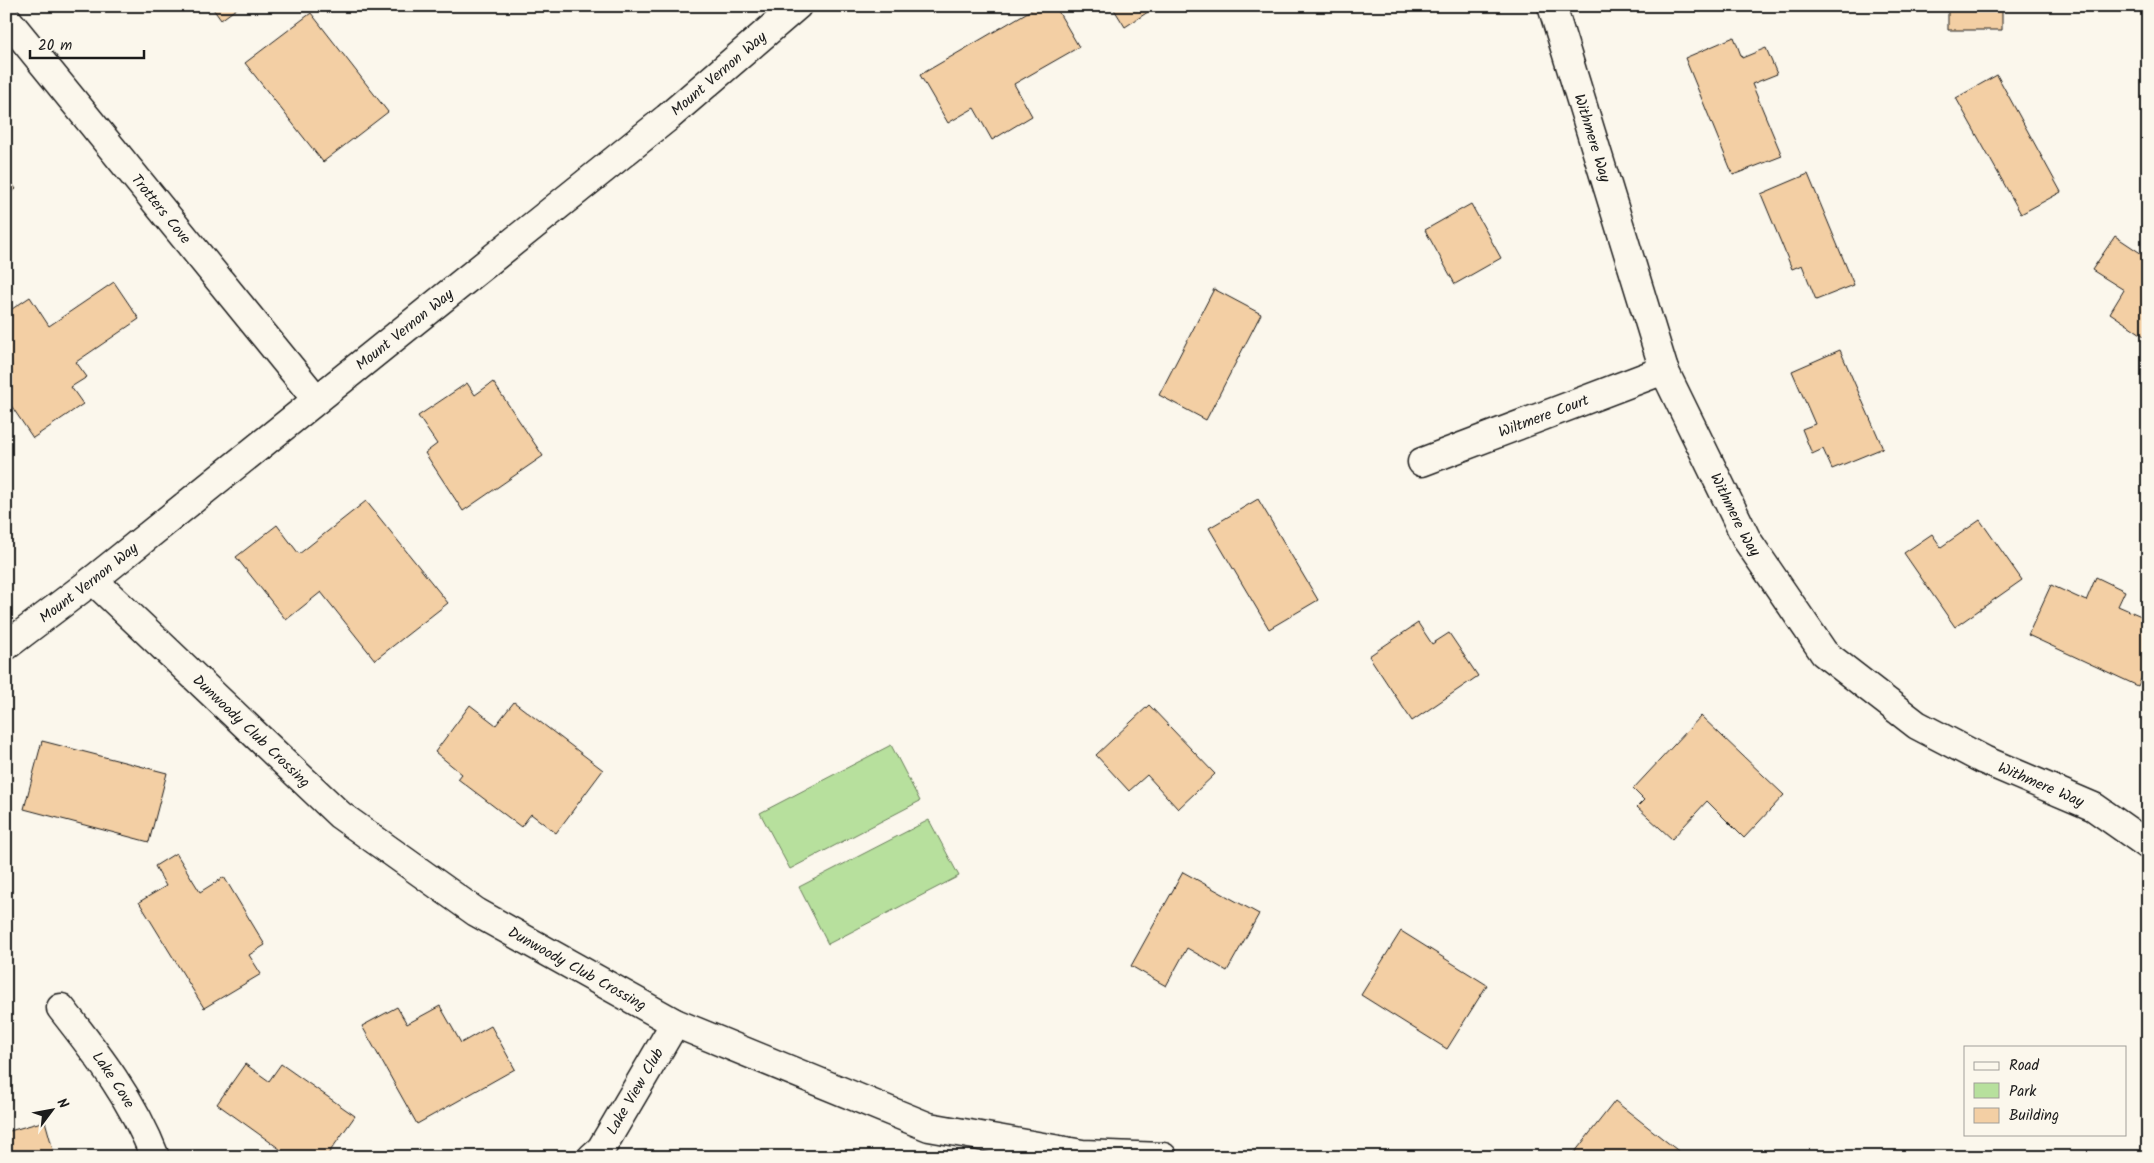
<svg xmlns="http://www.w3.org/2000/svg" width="2154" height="1163" font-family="Kalam,sans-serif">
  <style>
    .green { fill: #b7e09d; stroke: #6a7e5c }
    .building { fill: #f3cfa4; stroke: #1c1c1c }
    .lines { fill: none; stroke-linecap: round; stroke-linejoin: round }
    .minor-casing { stroke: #1c1c1c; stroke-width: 31 }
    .minor { stroke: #fbf7ec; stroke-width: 28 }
    .labels { text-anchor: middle; stroke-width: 4; stroke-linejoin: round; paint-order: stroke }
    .street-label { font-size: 15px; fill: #1c1c1c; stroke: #fbf7ec }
  </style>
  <rect width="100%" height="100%" fill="#fbf7ec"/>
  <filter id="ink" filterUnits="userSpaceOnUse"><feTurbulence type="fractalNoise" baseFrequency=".02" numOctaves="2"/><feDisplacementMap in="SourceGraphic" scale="10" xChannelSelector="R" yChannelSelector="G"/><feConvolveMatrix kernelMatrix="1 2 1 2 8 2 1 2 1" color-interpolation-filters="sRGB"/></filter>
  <g filter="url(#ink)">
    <path class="green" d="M891 745 920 801 790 869 760 813Z
      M929 820 959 876 828 944 799 887Z"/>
    <path class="building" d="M211 6H240L221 20Z
      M1038 6H1055L1079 47 1014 84 1032 116 992 140 974 108 948 123 920 75Z
      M1112 6H1157L1125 27Z
      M1948 6H2002V30H1948Z
      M311 13 388 112 323 162 245 63Z
      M1734 37 1742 58 1766 48 1777 74 1752 84 1782 156 1733 175 1685 58Z
      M1997 75 2061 192 2021 214 1956 98Z
      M1808 174 1854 285 1816 300 1802 265 1792 269 1761 194Z
      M6 176 16 189 6 196Z
      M1471 204 1501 258 1455 284 1425 230Z
      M2115 236 2148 258 2147 338 2110 313 2124 290 2092 270Z
      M114 282 139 319 76 362 87 377 71 387 83 404 33 438 6 398V313L30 297 49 326Z
      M1214 289 1261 314 1206 420 1159 395Z
      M1840 350 1883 448 1832 469 1823 449 1812 454 1802 429 1815 424 1792 371Z
      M493 382 543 456 463 511 425 453 437 444 418 416 467 383 475 395Z
      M1258 499 1318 600 1269 629 1209 528Z
      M366 501 448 603 375 660 321 592 286 620 236 557 277 525 299 554Z
      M1980 520 2022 580 1955 627 1904 553 1932 534 1941 547Z
      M2096 577 2125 591 2118 606 2148 619V664L2138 686 2028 635 2051 585 2086 601Z
      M1418 623 1432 644 1449 633 1478 676 1412 721 1369 656Z
      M514 702 603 770 556 833 531 814 521 827 458 779 462 774 435 752 470 705 496 725Z
      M1149 705 1215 774 1178 809 1147 775 1129 791 1096 755Z
      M1701 716 1784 795 1744 838 1707 801 1672 839 1637 807 1644 800 1633 789Z
      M42 741 167 773 149 842 24 809Z
      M176 853 200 892 224 877 265 945 249 955 261 974 204 1008 139 902 166 886 155 866Z
      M1183 872 1259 914 1227 971 1187 948 1166 986 1131 966Z
      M1401 931 1487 985 1447 1049 1361 995Z
      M440 1006 461 1043 491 1026 515 1069 417 1124 362 1026 397 1007 407 1024Z
      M245 1064 269 1081 281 1064 355 1116 326 1157H291L217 1104Z
      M1615 1101 1686 1157H1571Z
      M45 1121 55 1157H6V1132Z
      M672 1151 674 1157H655Z"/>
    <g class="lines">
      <g class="minor-casing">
        <g id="minor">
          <path id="s1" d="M1552 6 1664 370 1747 540 1824 653 1917 725 1984 760 2094 807 2148 845"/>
          <path id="s2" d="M6 18 316 399"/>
          <path id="s3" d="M1422 462 1664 370"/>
          <path id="s4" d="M93 580 340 815 476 912 675 1023 929 1127 1082 1154 1163 1157"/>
          <path id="s5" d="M6 646 93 580 667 118 797 6"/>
          <path id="s6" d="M61 1008C98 1055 133 1100 155 1157"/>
          <path id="s7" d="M592 1157 601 1149 675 1023"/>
        </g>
      </g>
      <use href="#minor" class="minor"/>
    </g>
  </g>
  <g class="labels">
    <g class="street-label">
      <text dy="5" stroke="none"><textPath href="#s5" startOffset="914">Mount Vernon Way</textPath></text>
      <text dy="5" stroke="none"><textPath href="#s1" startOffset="138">Withmere Way</textPath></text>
      <text dy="5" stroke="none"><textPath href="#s2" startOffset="246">Trotters Cove</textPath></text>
      <text dy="5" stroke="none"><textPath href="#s5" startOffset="509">Mount Vernon Way</textPath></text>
      <text dy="5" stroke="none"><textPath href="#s3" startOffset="130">Wiltmere Court</textPath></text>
      <text dy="5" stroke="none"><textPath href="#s1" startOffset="542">Withmere Way</textPath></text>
      <text dy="5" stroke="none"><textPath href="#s5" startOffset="104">Mount Vernon Way</textPath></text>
      <text dy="5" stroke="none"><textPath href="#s4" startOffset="219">Dunwoody Club Crossing</textPath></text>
      <text dy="5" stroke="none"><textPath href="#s1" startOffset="962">Withmere Way</textPath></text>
      <text dy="5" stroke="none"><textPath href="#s4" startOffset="624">Dunwoody Club Crossing</textPath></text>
      <text dy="5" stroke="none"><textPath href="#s6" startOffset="89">Lake Cove</textPath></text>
      <text dy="5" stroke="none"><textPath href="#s7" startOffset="79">Lake View Club</textPath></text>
    </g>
  </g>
  <rect width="2154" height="1163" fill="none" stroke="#fbf7ec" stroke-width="25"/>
  <rect x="12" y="12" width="2129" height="1138" fill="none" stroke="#1c1c1c" stroke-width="2" filter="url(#ink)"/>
  <rect x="1964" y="1046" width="162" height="90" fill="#fbf7ec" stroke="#a29f99"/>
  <rect x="1974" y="1062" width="25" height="8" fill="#fbf7ec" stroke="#a29f99"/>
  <text x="2009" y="1070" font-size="15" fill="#1c1c1c">Road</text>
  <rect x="1974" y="1083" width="25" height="15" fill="#b7e09d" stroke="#a29f99"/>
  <text x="2009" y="1096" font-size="15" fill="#1c1c1c">Park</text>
  <rect x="1974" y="1108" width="25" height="15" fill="#f3cfa4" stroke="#a29f99"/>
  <text x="2009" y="1120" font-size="15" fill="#1c1c1c">Building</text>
  <g transform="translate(52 1110) rotate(58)" stroke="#fbf7ec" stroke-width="4" paint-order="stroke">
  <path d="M0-4L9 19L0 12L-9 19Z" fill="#1c1c1c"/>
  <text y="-8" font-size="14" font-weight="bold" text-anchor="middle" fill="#1c1c1c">N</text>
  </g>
  <path d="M30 50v8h114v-8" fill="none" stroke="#1c1c1c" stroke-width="2.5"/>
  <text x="38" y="50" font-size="15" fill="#1c1c1c" stroke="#fbf7ec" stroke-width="4" paint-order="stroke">20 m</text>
</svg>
